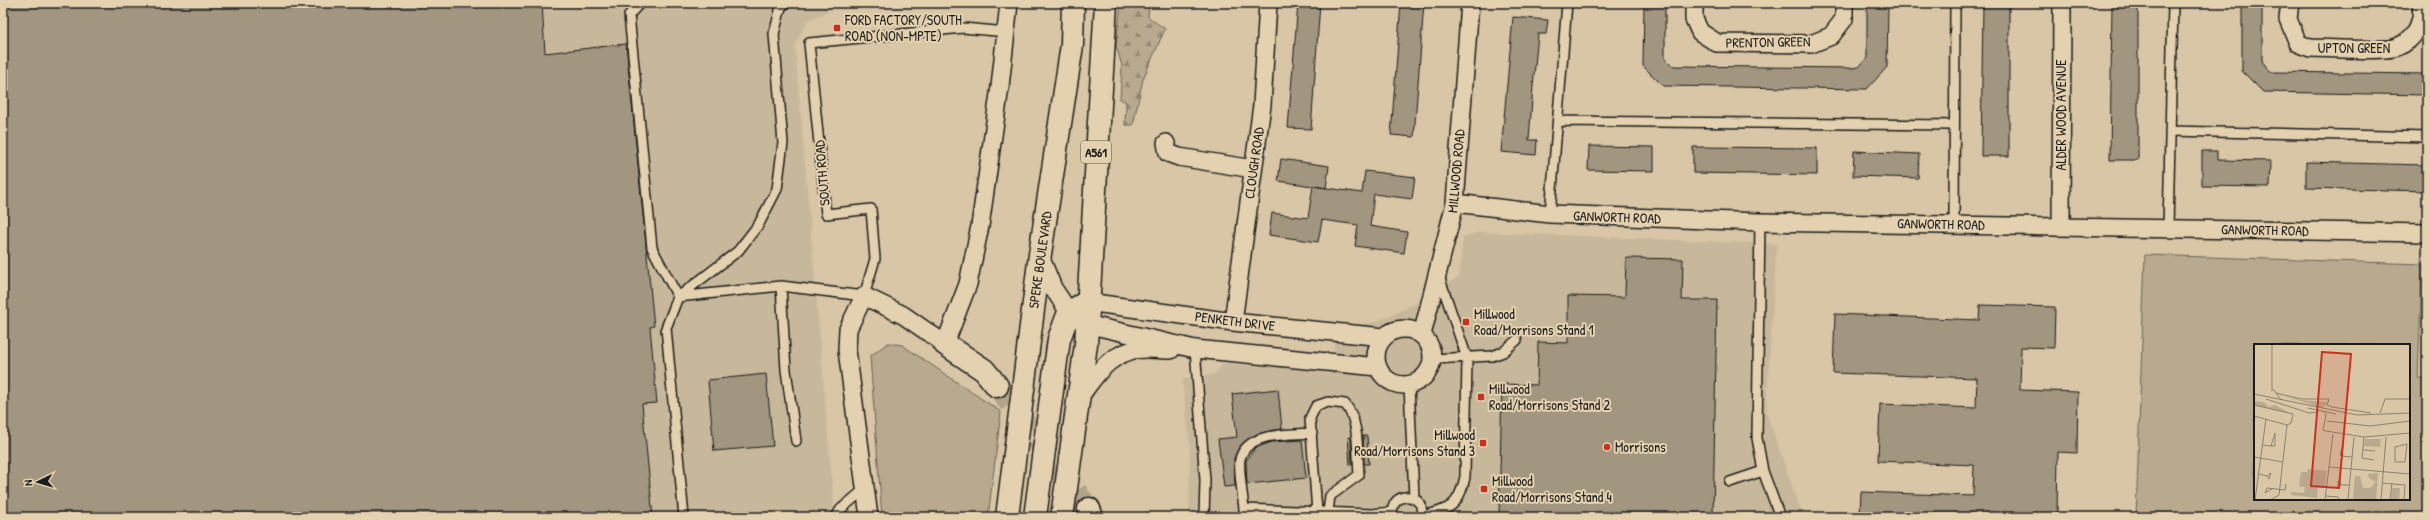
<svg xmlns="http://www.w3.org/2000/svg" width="2430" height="520" font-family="'Patrick Hand',sans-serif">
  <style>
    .built { fill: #c8b89b }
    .green { fill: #b9aa8f; stroke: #6a6356; fill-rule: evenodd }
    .forest { fill: url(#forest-firs); stroke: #6a6356 }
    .building { fill: #a39680; stroke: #1c1c1c }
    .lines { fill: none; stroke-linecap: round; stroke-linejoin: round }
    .trunk-tunnel { stroke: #b2a48a; stroke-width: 22; stroke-dasharray: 22 11; stroke-linecap: butt }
    .service-casing { stroke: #1c1c1c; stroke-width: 12 }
    .minor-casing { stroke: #1c1c1c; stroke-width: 20 }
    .trunk-casing { stroke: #1c1c1c; stroke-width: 25 }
    .service { stroke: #e4d1af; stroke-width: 9 }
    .minor { stroke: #e4d1af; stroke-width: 17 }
    .trunk { stroke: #e4d1af; stroke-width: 22 }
    .poi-dot { fill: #c8321e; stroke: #e4d1af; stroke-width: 1.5 }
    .labels { text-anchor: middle; stroke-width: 4; stroke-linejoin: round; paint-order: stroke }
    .shield { fill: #e4d1af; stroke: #585248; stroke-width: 1 }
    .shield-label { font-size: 13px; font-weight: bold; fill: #1c1c1c }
    .poi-label { font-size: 14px; fill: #1c1c1c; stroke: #e4d1af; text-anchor: start }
    .street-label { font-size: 14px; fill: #1c1c1c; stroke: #e4d1af }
    .inset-road { fill: none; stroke: #8d826f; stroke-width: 1 }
    .view { fill: #c8321e; fill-opacity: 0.15; stroke: #c8321e; stroke-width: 2 }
    .inset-edge { fill: none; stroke: #1c1c1c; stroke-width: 2 }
  </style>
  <defs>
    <pattern id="forest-firs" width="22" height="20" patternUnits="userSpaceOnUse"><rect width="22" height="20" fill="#b9aa8f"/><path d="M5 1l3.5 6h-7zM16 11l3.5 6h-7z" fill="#968a74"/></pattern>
  </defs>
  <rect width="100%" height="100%" fill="#d8c6a6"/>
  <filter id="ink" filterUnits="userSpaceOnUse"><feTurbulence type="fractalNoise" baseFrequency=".025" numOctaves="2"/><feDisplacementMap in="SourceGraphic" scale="8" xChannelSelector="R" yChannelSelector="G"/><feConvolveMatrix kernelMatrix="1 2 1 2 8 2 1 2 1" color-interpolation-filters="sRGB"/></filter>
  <g filter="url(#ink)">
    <path class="built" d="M3 3H874L835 7 807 21 795 46 835 517H3Z
      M1480 232 1777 244 1766 411 1803 517H1189L1190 446 1182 379 1214 374 1224 363 1331 372 1337 326 1372 323 1415 304 1459 277 1463 237Z"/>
    <path class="green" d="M2145 255 2422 264 2418 378H2427V517H2136ZM2255 345H2409V499H2255Z
      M888 343 902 345 1001 412 988 517H882L870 356Z"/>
    <path class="forest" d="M1121 3H1149L1148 17 1165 29 1143 79 1133 125H1125L1126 102 1120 99 1122 66 1116 45Z"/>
    <path class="building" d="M3 3H542L545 53 626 44 654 326 650 327 657 403 642 404 653 517H3Z
      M1298 3H1320L1311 129 1288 128Z
      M1401 3H1424L1414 137 1391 135Z
      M1644 3H1665V59L1674 66 1851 68 1859 67 1867 58V3H1888L1887 67 1867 89 1663 86 1643 66Z
      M1983 3H2009V156H1981Z
      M2112 3H2138V160H2110Z
      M2242 3H2262V61L2270 72 2427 74V95L2263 92 2242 71Z
      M1513 17 1548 20 1546 34H1538L1533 86 1529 140H1537L1536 155 1501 152Z
      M1589 146 1654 147V171L1588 170Z
      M1693 147 1817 148V175L1693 173Z
      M1854 151 1919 154 1918 178 1853 176Z
      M2202 151H2217V160L2271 161 2270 187 2202 186Z
      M1281 159 1329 166 1326 188 1278 181Z
      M2306 162 2427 165V191L2306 188Z
      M1365 171 1415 177 1412 199 1374 194 1370 226 1407 232 1404 253 1355 246 1358 225 1322 220 1318 242 1269 235 1272 213 1308 218 1313 186 1362 193Z
      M1626 258 1683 259 1682 300H1717L1713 517H1499L1502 384 1537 385 1538 342 1568 343V296L1625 297Z
      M1980 305 2055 307 2054 348 2021 347 2020 390 2078 392 2077 453 2058 452 2057 517H1860L1861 492 1973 496 1974 465 1878 461 1880 404 1976 408 1977 378 1833 373 1835 314 1979 320Z
      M766 374 773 446 714 451 708 380Z
      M1278 389 1282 429 1257 434 1240 446 1234 458 1235 486 1224 487 1218 439 1237 437 1232 394Z
      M1363 436H1367L1369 464H1364Z
      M1348 437H1351L1352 465H1350Z
      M1302 440 1306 478 1247 484 1246 461 1255 448 1272 442Z"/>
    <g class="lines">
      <path class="trunk-tunnel" d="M997 386 1089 509"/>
      <g class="service-casing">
        <path id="service" d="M640 3 629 15 652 248 678 297 781 286 864 296 875 259 871 209 826 214 809 43 963 28 1007 32
          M1558 121 1954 125
          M2170 131 2427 137
          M1550 214 1567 3
          M1760 222 1757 438 1763 471 1780 517
          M1954 224 1955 3
          M2168 229 2173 3
          M781 286 786 370 796 441
          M1195 349 1205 480 1204 517
          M1432 359 1492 356 1503 352 1517 340
          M1409 385 1414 498
          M1312 433C1290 435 1247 431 1240 459 1238 468 1243 498 1244 509L1372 514 1392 512
          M1730 482 1763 471
          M1317 512 1310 418 1316 406 1328 402 1345 404C1360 422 1357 452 1359 475L1330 496 1328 512
          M1393 516C1389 497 1411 490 1421 505L1422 517
          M1422 516C1450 510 1459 506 1465 477L1467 358 1439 276
          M684 517 666 328 678 297 738 251 759 224 777 189 783 143 774 34 781 7 786 3
          M836 517 841 509 866 488"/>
      </g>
      <g class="minor-casing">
        <path id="minor" d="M1694 3V19L1700 32 1717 43 1811 44 1831 36 1844 19V3
          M2290 3 2288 19 2298 43 2310 48C2326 48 2387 52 2397 47 2415 40 2424 22 2421 3
          M1166 143 1168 153 1179 157 1253 169
          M1455 203 1550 214 1760 222 2427 233
          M2061 226 2062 3
          M1040 256 1053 288 1069 312 1086 324 1195 349 1378 367
          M1087 302 1233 322 1384 337
          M1233 322 1262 105 1268 3
          M1376 357a28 28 0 1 1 56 0a28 28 0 1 1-56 0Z
          M1422 335 1455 203 1470 3
          M1079 398C1093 378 1106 358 1130 351 1142 347 1158 350 1171 350
          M869 517 847 350 848 329 864 296 903 315 945 344 968 284 980 226 1000 87 1009 3"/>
      </g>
      <g class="trunk-casing">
        <path id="trunk" d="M945 344 984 370 997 386
          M1089 509 1092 517
          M1007 517 1040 254 1072 45 1073 3
          M1035 517 1059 339 1069 312 1087 302
          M1062 517 1086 344 1106 3"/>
      </g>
      <use href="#service" class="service"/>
      <use href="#minor" class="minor"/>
      <use href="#trunk" class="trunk"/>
    </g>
  </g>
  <g class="poi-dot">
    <rect x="833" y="24" width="8" height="8" rx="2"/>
    <rect x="1462" y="318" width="8" height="8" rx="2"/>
    <rect x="1477" y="393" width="8" height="8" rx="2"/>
    <rect x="1479" y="439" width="8" height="8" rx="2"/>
    <circle cx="1607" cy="447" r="4"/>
    <rect x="1480" y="485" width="8" height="8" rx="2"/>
  </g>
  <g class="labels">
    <rect class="shield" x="1081" y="141" width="30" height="22" rx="3"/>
    <g class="shield-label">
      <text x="1096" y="157">A561</text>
    </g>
    <g class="poi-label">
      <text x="845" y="25">FORD FACTORY/SOUTH<tspan x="845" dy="16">ROAD (NON-MPTE)</tspan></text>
      <text x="1474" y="319">Millwood<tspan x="1474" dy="16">Road/Morrisons Stand 1</tspan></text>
      <text x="1489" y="394">Millwood<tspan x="1489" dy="16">Road/Morrisons Stand 2</tspan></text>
      <text x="1475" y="440" text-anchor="end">Millwood<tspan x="1475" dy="16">Road/Morrisons Stand 3</tspan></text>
      <text x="1615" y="452">Morrisons</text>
      <text x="1492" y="486">Millwood<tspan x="1492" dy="16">Road/Morrisons Stand 4</tspan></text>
    </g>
    <g class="street-label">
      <text transform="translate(1768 42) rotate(-1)" y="5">PRENTON GREEN</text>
      <text x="2354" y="53">UPTON GREEN</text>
      <text transform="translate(2061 115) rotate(-90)" y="5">ALDER WOOD AVENUE</text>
      <text transform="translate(1254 163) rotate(-82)" y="5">CLOUGH ROAD</text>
      <text transform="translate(1456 171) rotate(-85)" y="5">MILLWOOD ROAD</text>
      <text transform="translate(822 173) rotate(-95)" y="5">SOUTH ROAD</text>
      <text transform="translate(1617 217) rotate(2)" y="5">GANWORTH ROAD</text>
      <text transform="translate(1941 224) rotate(1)" y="5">GANWORTH ROAD</text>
      <text transform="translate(2265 230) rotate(1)" y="5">GANWORTH ROAD</text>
      <text transform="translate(1040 260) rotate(-82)" y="5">SPEKE BOULEVARD</text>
      <text transform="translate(1235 321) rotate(7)" y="5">PENKETH DRIVE</text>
    </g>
  </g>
  <g transform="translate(2254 344)">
    <rect width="156" height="156" fill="#d8c6a6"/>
    <path d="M26 51 47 56 74 58 69 64ZM0 57 9 58 15 63 21 61 36 69 0 61ZM111 95H127L126 103 110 102ZM54 125 73 127 71 143 64 142 63 154 37 151V148L50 149 51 143 54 144 45 142 47 128H53ZM124 129 122 156H99L101 132H106L109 144H116L122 138 115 134 114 130ZM138 144H146L145 156 137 155Z" fill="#b9aa8f"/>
    <path class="inset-road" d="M18 0V47M19 45 27 56M22 49 47 55H75L73 61 78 63 117 69M0 50 103 71 156 69M12 55 55 69 64 68M0 61 39 70 37 79 33 81M54 64 82 70M70 68 72 71 69 86 72 87M126 69 131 55H156M0 72 33 81M73 77 116 82 156 77M72 87 110 93 156 89M110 93 108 114 120 116M153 100 151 118H141V103ZM9 101 17 102 21 89V102H17M109 106 121 107M89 112 88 104 86 111 87 112 98 113M0 113 29 118M75 123 156 130M5 130 13 132 15 135 17 129 13 132M128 139 151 141 150 156M87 141 86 137H84V144L87 141H95M18 145 11 149 13 144 31 146 32 140M72 152 84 153 85 156M1 156 12 75M16 156 25 151 33 81M71 156 79 90M94 156 100 93M127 156 132 93M136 156 138 139"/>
    <path class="view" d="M68 8 97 10 85 144 57 142Z"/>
    <rect width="156" height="156" class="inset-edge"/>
  </g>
  <rect width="2430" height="520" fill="none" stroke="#e4d1af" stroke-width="16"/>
  <rect x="8" y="8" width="2414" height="504" fill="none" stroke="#1c1c1c" stroke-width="1.5" filter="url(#ink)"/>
  <g transform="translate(38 482) rotate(265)" stroke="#e4d1af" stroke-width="3" paint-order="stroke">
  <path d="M0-3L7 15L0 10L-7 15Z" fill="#1c1c1c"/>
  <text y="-6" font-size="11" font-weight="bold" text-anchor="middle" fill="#1c1c1c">N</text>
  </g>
</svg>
